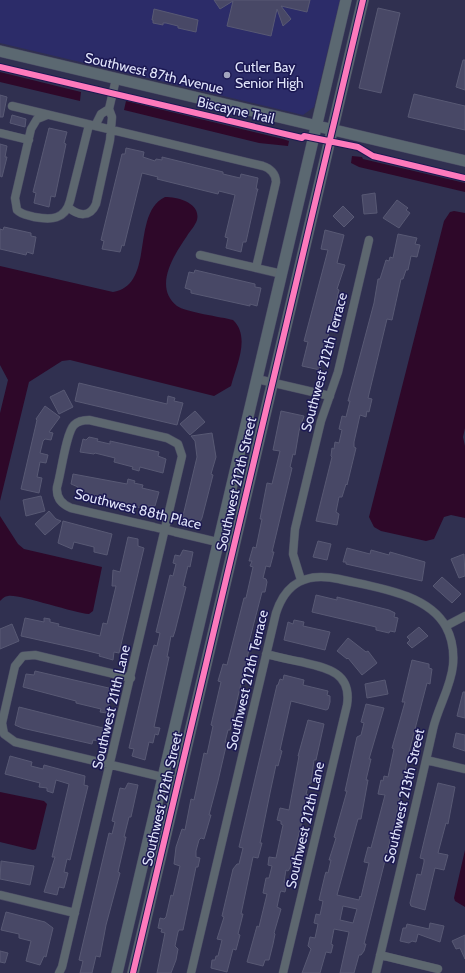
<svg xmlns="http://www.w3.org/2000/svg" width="465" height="973" font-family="Cabin,sans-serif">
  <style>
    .built { fill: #2c2c69 }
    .water { fill: #2e0829 }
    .building { fill: #484866; stroke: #585974; fill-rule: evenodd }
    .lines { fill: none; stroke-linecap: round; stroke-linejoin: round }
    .street-casing { stroke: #4b4c65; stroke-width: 9 }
    .secondary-casing { stroke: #4b4c65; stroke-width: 12 }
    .street { stroke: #5d676f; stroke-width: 8 }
    .secondary { stroke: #5b6871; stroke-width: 11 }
    .cycleway-casing { stroke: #1b1852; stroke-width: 8 }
    .cycleway { stroke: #fd7abc; stroke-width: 6 }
    .poi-dot { fill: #a2a5be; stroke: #1b1852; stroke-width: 1.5 }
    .labels { text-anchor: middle; stroke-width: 3; stroke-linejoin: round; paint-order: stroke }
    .poi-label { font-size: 14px; fill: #e0e4fa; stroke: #1b1852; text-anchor: start }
    .street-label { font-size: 14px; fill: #e0e4fa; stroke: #1b1852 }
  </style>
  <rect width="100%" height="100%" fill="#303050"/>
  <path class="built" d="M0 0H340L314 107 303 115 0 43Z"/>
  <path class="water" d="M0 72 81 92 80 101 0 82Z
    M126 101 283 139 289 141 288 146 259 143 124 110Z
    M352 156 362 157 363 159 465 183V192L359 167 351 163Z
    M165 197C178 197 201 203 197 220 195 226 190 231 187 236 174 255 153 287 177 306 185 312 222 317 233 320 251 337 236 366 231 386L214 396 70 360 62 361 29 382 0 501V413L8 380 0 365V266L113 292C156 285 130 214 165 197Z
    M454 211 465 213V428L463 437 465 446V518L451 515 444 517 434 539 426 541 381 531 374 527 369 517 444 221 450 212Z
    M0 516 18 544 24 549 102 567 93 611 89 614C74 613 16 593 8 596 5 596 2 599 0 601Z
    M0 792 44 801 47 804 36 849 33 850 0 842Z
    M465 850V907L455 901 454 898Z"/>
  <path class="building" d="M214 0H310L307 12 281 6 291 19 283 26 277 9 271 36 227 26 233 1 220 9Z
    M378 8 400 13 381 93 359 88Z
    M154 9 198 20 196 32 178 28V26L166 23H163V25L153 23V20H152Z
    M463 60H465V90L456 87Z
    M414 94 465 106V130L408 117Z
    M0 95 7 97 3 117H0Z
    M12 115 26 119 25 127 10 123Z
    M49 128 67 132 64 143 66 144 55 197 51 196 49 207 34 203 36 193 33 192Z
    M0 144 7 146 5 157H7L2 177 0 176Z
    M126 148 144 152 143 157 155 161 156 159 162 160V157L223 172V174L240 178 241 174 258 178 256 189H258L257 192 246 242H243L241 252 226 248 228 238 225 237 235 195 219 191 218 194 157 179 158 177 142 173 124 246 122 245 120 252 102 249 104 241 101 240 122 154H125Z
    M375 193 377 213 364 214 362 195Z
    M397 200 408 208 406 210 410 213 399 228 383 218Z
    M343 206 354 217 344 227 333 216Z
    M4 227 31 233V236L36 237 33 254 27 252 26 255 0 249V229L3 230Z
    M325 230 344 235 337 263 345 265 337 289 339 290 320 370 302 366 308 342 304 341 328 250 321 249Z
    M398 234 417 238 415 244 420 245 417 257 411 256 408 270H406L403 279H401L392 320 387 319 368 398 372 399 369 412 367 411 366 417 360 415 354 442V447L356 448 347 485 346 484 342 497H339L336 512 339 514 337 525 316 521 332 457 331 456 332 448 334 449 335 442 339 443 342 430 339 429 342 416 346 417 350 401H348L374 303 378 279H380L386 260 389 261 390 257 393 258Z
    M195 270 255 284V287L261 288 257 306 250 304V306L191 293V290L185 288 189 272 194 273Z
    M79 383 167 404 168 396 175 398 174 401 183 403 177 425 75 401Z
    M64 390 73 407 59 414 50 397Z
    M45 406 60 417 49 432 53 433 51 440 45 439 43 441 40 453 48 455 46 463 40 462 37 477 42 478 39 493 21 489 37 420 36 419Z
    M195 411 205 422 190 435 180 424Z
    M281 411 304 416 299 431 295 455 293 454 290 467 292 468 272 552H274L270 567 266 566 263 578 266 579 267 582 265 592H262L247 650H249L230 730H228L225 742H227L218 781 209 815H211L204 839 201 838 199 840 196 851V857L200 858 198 867H196L183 930H179L178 932 175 946 178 949 176 960 171 973H157L165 933 161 932 162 929 158 928 160 918 164 919 166 917 171 895 173 896 180 866 174 864 176 847 182 829 185 830 191 799 194 800 204 753 207 754 213 726 211 725 221 682 218 681 223 664 227 665 244 598H246L253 567 250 566 252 561H249L253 547 256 548 262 519H260L267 483 272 484 280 451 273 450Z
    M212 433 216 457 211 474 213 475 202 518 199 524 182 520 197 457 195 441 191 436Z
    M89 437 98 439 97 441 110 444V441L159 452 158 456 166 459 163 473 140 467 139 471 132 469 133 467 114 462 115 458 95 453 94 454 80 452 83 439 86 440Z
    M73 474 127 484 128 479 135 481 134 483 143 485 142 488 159 492 155 506H146V509L77 493 78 487 71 484Z
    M41 496 45 511 26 516 23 500Z
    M49 511 56 519 61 521 45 535 35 524Z
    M63 521 112 534 107 555 94 552V547L74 542 72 549 58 543Z
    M128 537 138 539V546L144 548 119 653 114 652 113 660 99 656 100 654 84 650 21 636 25 618 44 622V618L50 619V622L59 624 58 626 100 636 103 623 107 624 116 586H112L113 570 120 572Z
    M318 541 331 544 327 560 313 557Z
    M347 548 370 554 371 550 389 555 390 552 425 562 422 581 346 564V562H343Z
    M183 550 193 552 190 567 188 566 183 586 186 587 175 631 173 637 171 636 167 657H169L154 727 160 728 158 735 155 734 153 743 149 742 145 760 132 756 134 749 129 748 149 663 154 645 157 646 160 633 156 632 170 575 173 576 176 564 173 563 175 555 180 556Z
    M464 554 465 576 459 578 451 559Z
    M442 577 461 594 452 603 433 586Z
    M316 595 337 600V597L389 610 395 613 394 617 398 618 395 632 390 631 389 633 376 630V627L312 612Z
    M294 620 304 622 303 626 330 632 325 650 284 640 288 622 293 624Z
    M12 624 19 641 0 649V629Z
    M419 627 428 636 412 648 407 643 410 640 407 637Z
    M348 638 366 652 368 651 377 663 362 675 348 658 347 659 337 651Z
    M412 660 429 664V668L432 669 431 676 430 684 427 683 409 752 395 821 364 944H366L364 951 361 955H359L354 973H340L349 932 334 929 331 944 333 945 331 953 326 952 320 973H302L311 949 308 946 310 937 315 938 318 924 314 923 316 914 320 915 323 901 319 900 325 875 326 872 328 873 331 860H329L336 838 334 837 347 791H345L357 737 361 735 364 723 361 722 366 704 384 708 369 759H371L366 780H368L361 819H358L337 895 359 900 360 896 361 897 369 863 364 862 368 847 371 848 385 795 378 794 381 780 383 781 384 776 388 777 394 749 392 748 405 702H402ZM343 906 357 909 353 923 340 920Z
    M35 671 113 689 107 713 100 712 101 709 76 703V701L23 687 26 674 34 675Z
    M284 675 304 680 303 685 328 691 327 695 330 696V702L328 709 326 710 291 701 280 750 282 751 278 766 276 765 270 793 260 843H262L258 858 253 857 241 914H243L238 934 240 935 236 950 233 949 227 972 211 968 212 960H215L216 956H218L222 940 217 939 224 917 222 916 233 869 237 864H239L243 848 239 847 277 685H278L280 679 283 680Z
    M385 680 388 694 367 698 365 684Z
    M463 692H465V718L457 716Z
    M19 707 103 728 100 741 93 740 92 744 22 728 15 725Z
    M308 720 324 724 316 760H314L311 783H309L306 794 308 795 306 806 290 868 288 871 286 870 284 882 287 883 285 892 281 891 280 893 277 907 281 909 274 933 275 934 273 944 269 960H265L263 966 247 962 257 926 259 927 267 894 263 893 266 878H269L272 866 268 865 269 857 276 858 283 825 281 824V821L277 820 280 808 289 810 299 756H298Z
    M456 733 465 735V751L453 747Z
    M10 756 32 762 31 766 43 769 44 765 85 776 84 785 88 786 70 860 67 859 64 872 68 873 64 888 59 887 57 895 44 892 55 857H52L69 784 56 780 53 793 47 791V788L39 787 40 783 5 774Z
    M128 783 138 785 131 817H129L124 837H126L118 872 120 873 106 925 100 957 96 956 92 973H80L83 961 79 960 109 833 112 834 115 822 112 821 120 788 125 789Z
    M438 783 455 787 448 824 446 823 438 853 448 855 444 870 435 868 425 910 411 906 410 903 417 874 421 875 424 862V859L420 858Z
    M1 861 34 866 30 885 0 879Z
    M6 912 45 922 53 928 46 957 44 956 40 965 26 961 31 941 19 938V934L1 930Z
    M430 923 444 926 440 942 418 934 416 942 412 941 409 943 400 941 403 928H406L407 924 429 929Z
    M465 935V959L460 948 456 949 452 941Z
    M0 951 8 953 5 963 0 962Z"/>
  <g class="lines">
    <g class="street-casing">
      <path id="street" d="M12 106 263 166C270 168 276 174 276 182L256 268
        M47 115 37 119 31 129 15 198 17 210C22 215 28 215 34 217 51 220 65 220 70 201L89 125
        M95 126 101 114 109 109
        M0 133 29 140
        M68 207C78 216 90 218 96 204L110 140 112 117 109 109 116 79
        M200 255 282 274
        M257 379 330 396
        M301 580 293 554 295 529 321 421 338 372 369 240
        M446 626 465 616
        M266 654C278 657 290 660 302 662 328 668 352 673 347 705L283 973
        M131 678 35 655 23 656 15 666 2 723 4 734 15 742 179 781
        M426 760 465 769
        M0 895 75 913
        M380 955 438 969
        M59 973 62 967 182 456 178 444 167 438 89 420C83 420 78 421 74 425 66 433 61 474 57 487 56 497 61 504 71 508L154 527C161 529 168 530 175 532L234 546
        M191 973 276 613C286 582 307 572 339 579 373 587 428 593 446 627 452 638 454 653 453 665 451 687 438 707 433 729 415 810 395 892 376 973"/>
    </g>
    <g class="secondary-casing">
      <path id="secondary" d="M0 51 465 161
        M117 973 346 0
        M133 973 363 0"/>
    </g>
    <use href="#street" class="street"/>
    <use href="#secondary" class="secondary"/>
    <g class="cycleway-casing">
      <path id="cycleway" d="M0 67 302 138 304 136 358 147 373 156 465 178
        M133 973 363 0"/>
    </g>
    <use href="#cycleway" class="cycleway"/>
  </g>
  <circle class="poi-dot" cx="227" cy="75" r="4"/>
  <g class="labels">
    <g class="poi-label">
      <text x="235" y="72">Cutler Bay<tspan x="235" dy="16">Senior High</tspan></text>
    </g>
    <g class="street-label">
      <text transform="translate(154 73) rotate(13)" y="5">Southwest 87th Avenue</text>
      <text transform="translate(236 110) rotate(13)" y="5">Biscayne Trail</text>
      <text transform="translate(324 362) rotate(-75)" y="5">Southwest 212th Terrace</text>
      <text transform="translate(236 484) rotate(-77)" y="5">Southwest 212th Street</text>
      <text transform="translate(138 509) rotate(14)" y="5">Southwest 88th Place</text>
      <text transform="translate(247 680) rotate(-77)" y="5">Southwest 212th Terrace</text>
      <text transform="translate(111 707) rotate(-77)" y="5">Southwest 211th Lane</text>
      <text transform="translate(404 796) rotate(-77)" y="5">Southwest 213th Street</text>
      <text transform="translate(162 799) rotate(-77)" y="5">Southwest 212th Street</text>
      <text transform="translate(305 825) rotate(-77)" y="5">Southwest 212th Lane</text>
    </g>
  </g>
</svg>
